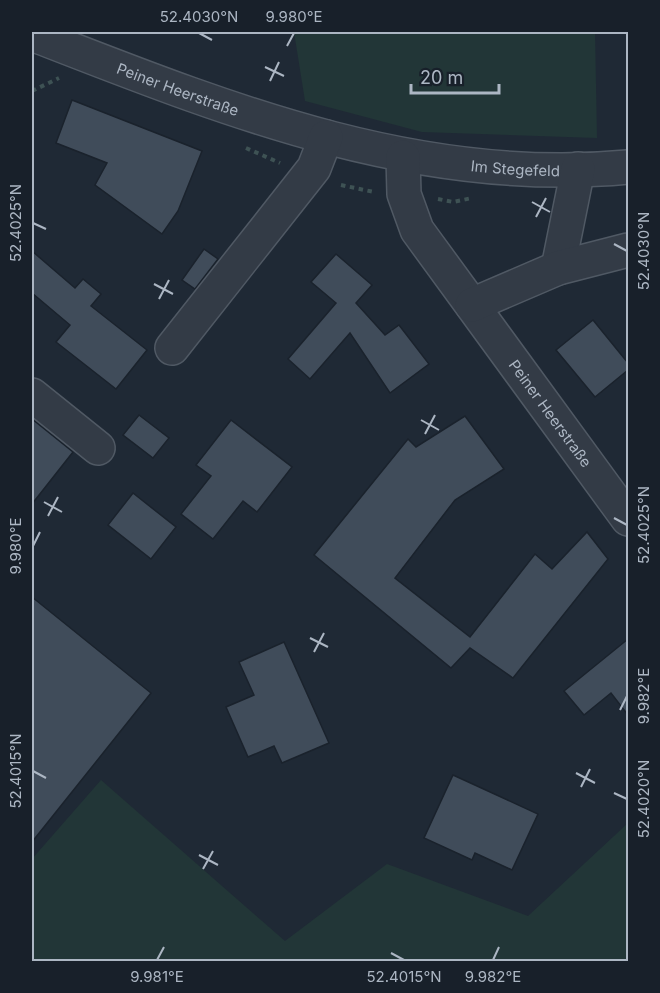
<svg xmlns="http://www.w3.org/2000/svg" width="660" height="993" viewBox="0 0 660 993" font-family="Inter,sans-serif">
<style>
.green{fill:#223637}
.building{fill:#404c5a;stroke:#1a222c;stroke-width:1.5}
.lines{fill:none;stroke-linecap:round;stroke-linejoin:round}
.minor-casing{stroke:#505964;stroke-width:36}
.path{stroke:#3e5254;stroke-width:4;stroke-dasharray:4.5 4.5;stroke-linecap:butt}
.minor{stroke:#333b46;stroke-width:33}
.ticks{fill:none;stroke:#acb6c3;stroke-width:2}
.labels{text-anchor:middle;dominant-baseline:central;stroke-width:5;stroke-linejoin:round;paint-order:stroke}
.street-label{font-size:15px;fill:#acb6c3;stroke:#18202a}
.neatline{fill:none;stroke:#acb6c3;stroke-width:2}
.ticks-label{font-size:15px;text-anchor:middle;fill:#acb6c3}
</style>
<rect width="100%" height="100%" fill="#1f2935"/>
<g class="green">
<path d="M294,32H595L597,138L422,132L305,101Z"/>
<path d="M101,780L285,941L387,864L528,916L628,823V961H32V859Z"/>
</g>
<g class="building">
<path d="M72,100L202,151L178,211L162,234L95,185L107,163L56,143Z"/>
<path d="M204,249L218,259L195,289L182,280Z"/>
<path d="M32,251L75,288L83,279L101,294L91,306L147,350L116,389L56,342L70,325L32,293Z"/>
<path d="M336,254L372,285L356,303L385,335L399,325L429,364L390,393L350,333L310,379L288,359L336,303L311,282Z"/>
<path d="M593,320L628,363V370L595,397L556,350Z"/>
<path d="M139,415L169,438L153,458L123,435Z"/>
<path d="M465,416L504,469L455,500L395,578L470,637L535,554L552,569L587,532L608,559L513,678L470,648L451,668L314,555L408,439L416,447Z"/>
<path d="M32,419L73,452L32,504Z"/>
<path d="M231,420L292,467L257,512L243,501L213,539L181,514L211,476L196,465Z"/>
<path d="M133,493L176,527L151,559L108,525Z"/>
<path d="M32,597L151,693L32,842Z"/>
<path d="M628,639V715L611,693L584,715L564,691Z"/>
<path d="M284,642L329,743L282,763L274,746L248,757L226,707L254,695L239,662Z"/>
<path d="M453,775L538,814L512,870L475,853L472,860L424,838Z"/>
</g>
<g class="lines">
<defs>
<g id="minor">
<path id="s1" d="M32,34C225,109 417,187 628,167"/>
<path id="s2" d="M403,157L404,194L417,230L628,519"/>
<path d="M558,268L578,169"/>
<path d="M472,305L558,268L628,250"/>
<path d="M172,348L314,168L326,137"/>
<path d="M32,395L98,448"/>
</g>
</defs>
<use href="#minor" class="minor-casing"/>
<g class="path">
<path d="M32,91L59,78"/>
<path d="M246,148L280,163"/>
<path d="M341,185L374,192"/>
<path d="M438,199L453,202L472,198"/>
</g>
<use href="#minor" class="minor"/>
</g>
<path class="ticks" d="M199,33L212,40M287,46L294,33M265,67L284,76M270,81L279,62M532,202L550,212M536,217L546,198M33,223L46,229M614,244L627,251M154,284L173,294M159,299L169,280M421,420L439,430M425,434L435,415M44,502L62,512M48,516L58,497M614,518L627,525M33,546L40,532M310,638L328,647M314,652L324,633M620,710L627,696M33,771L46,778M576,773L595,783M581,787L590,769M614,793L627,799M199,855L218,865M203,869L213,851M391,953L404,960M157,960L164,947M493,960L499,947"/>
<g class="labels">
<g class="street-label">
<text stroke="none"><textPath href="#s1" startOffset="156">Peiner Heerstraße</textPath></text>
<text stroke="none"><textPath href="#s1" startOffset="504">Im Stegefeld</textPath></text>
<text stroke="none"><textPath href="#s2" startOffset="302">Peiner Heerstraße</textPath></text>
</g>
</g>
<rect width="660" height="993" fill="none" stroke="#18202a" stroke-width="66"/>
<path d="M411 84v9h88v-9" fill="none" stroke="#acb6c3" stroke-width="3"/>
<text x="420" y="84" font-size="18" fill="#acb6c3" stroke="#18202a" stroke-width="4.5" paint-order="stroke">20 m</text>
<rect x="33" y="33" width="594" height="927" class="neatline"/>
<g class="ticks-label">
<text x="199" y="22">52.4030°N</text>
<text x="294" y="22">9.980°E</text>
<text transform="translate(16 223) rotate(-90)" y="5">52.4025°N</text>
<text transform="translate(644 251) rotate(-90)" y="5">52.4030°N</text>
<text transform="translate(644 525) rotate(-90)" y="5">52.4025°N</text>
<text transform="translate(16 546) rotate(-90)" y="5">9.980°E</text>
<text transform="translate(644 696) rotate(-90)" y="5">9.982°E</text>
<text transform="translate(16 771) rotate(-90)" y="5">52.4015°N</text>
<text transform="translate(644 799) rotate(-90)" y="5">52.4020°N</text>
<text x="157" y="982">9.981°E</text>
<text x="404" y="982">52.4015°N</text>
<text x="493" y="982">9.982°E</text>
</g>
</svg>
